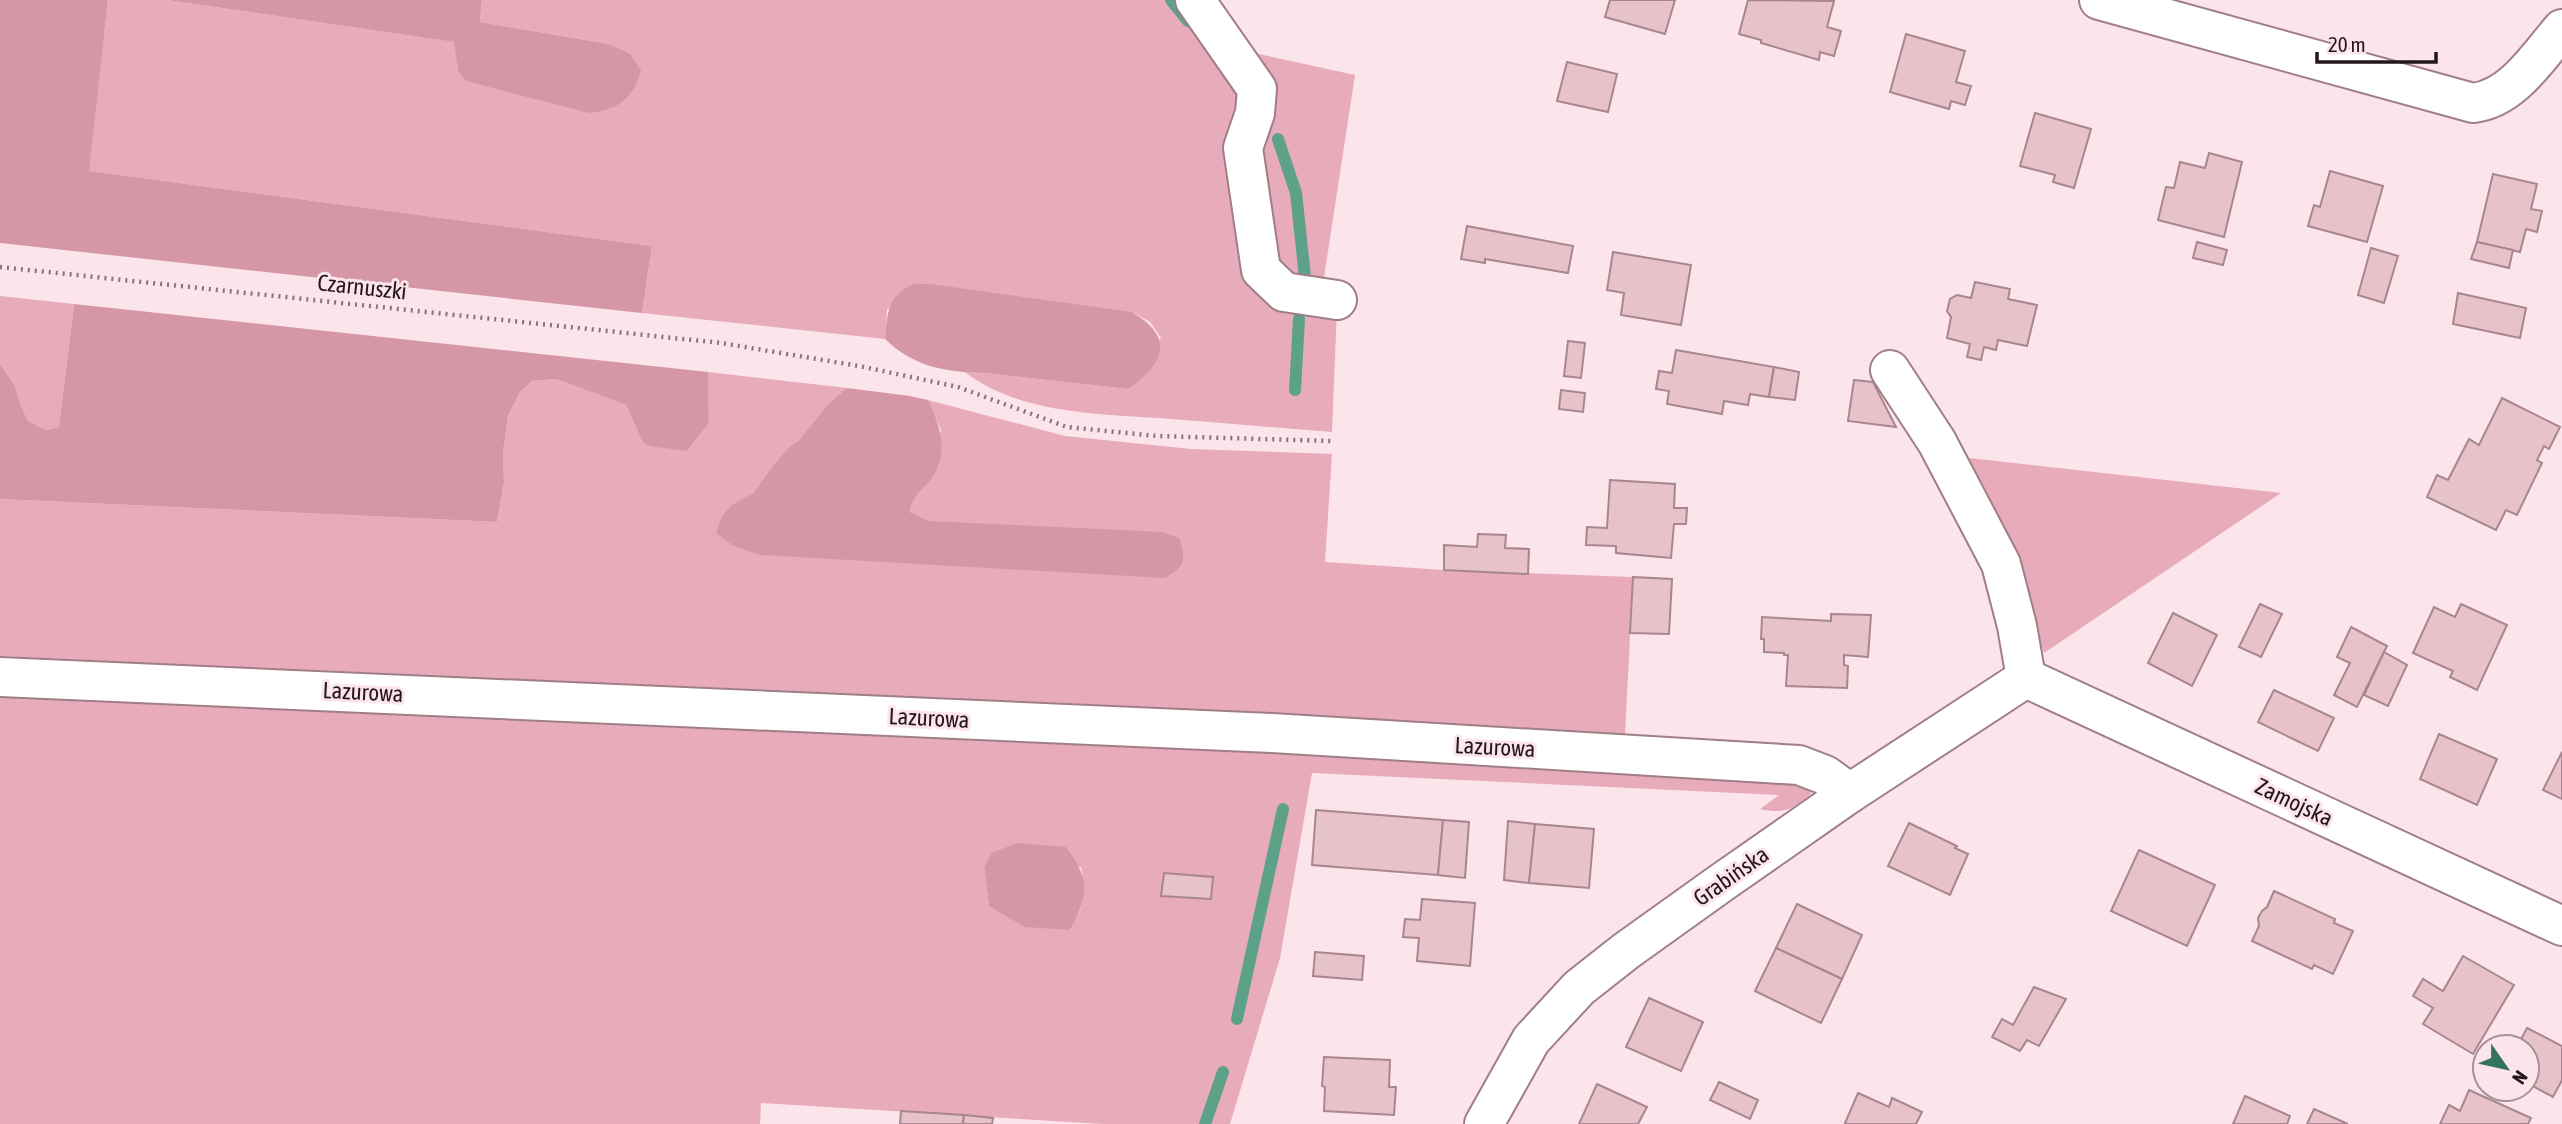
<svg xmlns="http://www.w3.org/2000/svg" width="2562" height="1124" viewBox="0 0 2562 1124" font-family="'Asap Condensed',sans-serif">
<style>
.green{fill:#e7abbb;fill-rule:evenodd}
.forest{fill:#d597a8}
.lines{fill:none;stroke-linecap:round;stroke-linejoin:round}
.stream{stroke:#5ea189;stroke-width:12}
.building{fill:#e7c2cb;stroke:#a9868f;stroke-width:2}
.minor-casing{stroke:#a07e86;stroke-width:42}
.path{stroke:#867479;stroke-width:4.5;stroke-dasharray:2 5;stroke-linecap:butt}
.minor{stroke:#fff;stroke-width:38}
.labels{text-anchor:middle;dominant-baseline:central;stroke-width:6;stroke-linejoin:round;paint-order:stroke}
.street-label{font-size:23px;fill:#24171b;stroke:#fbe4ea}
</style>
<rect width="100%" height="100%" fill="#fbe4ea"/>
<g class="green">
<path d="M108,0H167L455,42L458,70L629,53L609,44L480,22L482,0H1180L1244,82L1253,283L1337,308L1332,432C1278,428 1225,423 1171,419C1105,414 1020,415 965,372L985,373L1128,389L1161,338L1150,322L1132,312L887,309L885,339L642,313L652,246L88,171Z"/>
<path d="M1254,53L1355,75L1323,284L1279,273L1258,143Z"/>
<path d="M0,296L74,304L59,427L46,430L28,421L20,404L15,386L0,364Z"/>
<path d="M708,372L847,388L829,403L799,440L789,447L770,469L754,494L733,504L930,521L910,512L913,497L926,484L941,430L928,400L1065,436L1191,449L1332,454L1325,562L1444,570L1633,577L1625,735L0,656V499L497,522L504,482L503,452L508,416L520,392L532,381L556,379L626,405L642,441L687,451L709,423Z"/>
<path d="M1969,458L2281,493L2044,653Z"/>
<path d="M0,686L1772,774L1809,787L1811,794C1791,810 1785,814 1760,809L1779,795L1312,773L1280,958L1230,1124H1103L761,1103L760,1124H0ZM1081,867C1085,898 1085,903 1070,930L989,906L984,868Z"/>
</g>
<g class="forest">
<path d="M0,0H108L89,171L652,246L642,313L0,243Z"/>
<path d="M167,0H482L480,22L609,44L629,53L641,70C633,99 618,110 589,113L466,81L458,70L454,42Z"/>
<path d="M915,284H930L1132,312C1176,338 1164,364 1128,389L985,373C945,372 914,367 885,339C887,314 888,293 915,284Z"/>
<path d="M74,304L708,372L709,423L687,451L649,446L642,441L626,405L556,379L532,381L520,392L508,416L503,452L504,482L497,522L0,499V364L15,386L20,404L28,421L46,430L59,427Z"/>
<path d="M847,388L910,396L928,400C942,428 950,458 927,484C917,494 912,498 910,512L930,521L1162,532L1179,538C1186,560 1186,566 1165,578L760,555L732,545L716,533L722,516L733,504L754,493L770,469L789,447L799,440L829,403Z"/>
<path d="M1017,843L1066,847C1090,879 1089,895 1070,930L1025,927L989,906L984,868L992,853Z"/>
</g>
<g class="lines">
<g class="stream">
<path d="M1171,0L1188,21"/>
<path d="M1278,139L1296,193L1305,277"/>
<path d="M1295,390L1299,319"/>
<path d="M1237,1019L1283,809"/>
<path d="M1205,1124L1223,1072"/>
</g>
</g>
<g class="building">
<path d="M1610,0H1675L1665,34L1605,17Z"/>
<path d="M1748,0L1834,1L1827,27L1841,31L1834,56L1820,52L1819,60L1761,43V40L1739,34Z"/>
<path d="M1906,34L1965,51L1956,82L1971,86L1965,105L1951,101L1949,109L1890,92Z"/>
<path d="M1567,62L1617,74L1608,112L1557,101Z"/>
<path d="M2035,113L2091,129L2074,188L2053,182L2055,175L2020,166Z"/>
<path d="M2209,153L2242,162L2224,237L2158,220L2166,187L2174,188L2180,162L2205,168Z"/>
<path d="M2330,171L2383,186L2367,242L2308,226L2314,205L2320,207Z"/>
<path d="M2493,174L2537,184L2531,209L2542,211L2537,232L2526,229L2520,252L2477,242Z"/>
<path d="M1467,226L1573,246L1568,273L1485,259V263L1461,259Z"/>
<path d="M2197,242L2227,250L2223,265L2193,258Z"/>
<path d="M2477,242L2513,250L2509,268L2471,259Z"/>
<path d="M2371,248L2398,256L2384,303L2358,295Z"/>
<path d="M1613,252L1691,265L1681,325L1621,315L1624,293L1607,290Z"/>
<path d="M1975,282L2010,289L2008,299L2037,305L2027,346L1998,340L1996,350L1984,347L1981,360L1967,357L1970,344L1947,338L1951,317L1947,311L1950,299L1957,295L1971,298Z"/>
<path d="M2458,293L2526,308L2520,338L2453,324Z"/>
<path d="M1568,341L1585,343L1581,378L1564,376Z"/>
<path d="M1676,350L1774,367L1769,397L1750,394L1748,405L1724,401L1722,414L1667,404L1669,391L1656,389L1659,371L1672,373Z"/>
<path d="M1774,367L1799,372L1795,400L1769,397Z"/>
<path d="M1854,380L1873,382L1896,427L1848,421Z"/>
<path d="M1561,390L1585,393L1583,412L1559,409Z"/>
<path d="M2502,398L2560,427L2549,449L2544,446L2537,460L2542,463L2517,515L2506,510L2496,530L2427,497L2437,475L2448,480L2469,439L2479,445Z"/>
<path d="M1610,480L1675,484L1674,508H1687L1686,524H1674L1671,558L1616,553V546L1586,545L1587,527L1607,528Z"/>
<path d="M1478,534L1506,535L1505,548L1529,549L1528,574L1444,570V545L1477,547Z"/>
<path d="M1633,577L1672,579L1669,634L1630,633Z"/>
<path d="M2260,604L2282,614L2261,657L2239,647Z"/>
<path d="M2461,604L2507,625L2477,690L2450,677L2453,671L2413,653L2434,607L2455,617Z"/>
<path d="M2173,613L2217,635L2192,686L2148,663Z"/>
<path d="M1831,614L1871,615L1868,657L1844,655V665L1848,666L1847,688L1786,686L1788,655H1784V653L1764,652V639H1761L1762,617L1831,621Z"/>
<path d="M2351,627L2387,646L2357,707L2334,695L2350,663L2337,657Z"/>
<path d="M2384,652L2407,665L2388,706L2364,695Z"/>
<path d="M2274,690L2334,718L2318,751L2258,722Z"/>
<path d="M2439,734L2497,759L2477,805L2420,779Z"/>
<path d="M2562,752V799L2543,790Z"/>
<path d="M1316,810L1443,820L1438,875L1312,865Z"/>
<path d="M1443,820L1469,822L1465,878L1438,875Z"/>
<path d="M1508,821L1535,824L1529,883L1504,880Z"/>
<path d="M1909,823L1957,846L1955,848L1968,854L1950,895L1888,866Z"/>
<path d="M1535,824L1594,829L1589,888L1529,883Z"/>
<path d="M2139,850L2215,885L2187,946L2111,911Z"/>
<path d="M1164,873L1213,877L1211,899L1161,896Z"/>
<path d="M2274,891L2335,919L2334,923L2353,931L2333,974L2314,965L2312,969L2252,941L2259,926L2258,918L2262,911L2267,907Z"/>
<path d="M1422,899L1475,903L1470,966L1417,961L1419,938L1403,937L1405,919L1420,920Z"/>
<path d="M1797,904L1862,935L1842,979L1776,948Z"/>
<path d="M1776,948L1842,979L1821,1023L1755,991Z"/>
<path d="M1315,952L1364,956L1362,980L1313,976Z"/>
<path d="M2463,956L2514,985L2473,1054L2423,1024L2433,1008L2413,996L2423,979L2443,991Z"/>
<path d="M2034,987L2066,999L2039,1046L2027,1040L2020,1051L1992,1037L2002,1019L2013,1025Z"/>
<path d="M1649,998L1703,1022L1681,1071L1626,1047Z"/>
<path d="M2527,1028L2562,1046V1080L2553,1097L2527,1083V1047H2517Z"/>
<path d="M1324,1057L1390,1060L1389,1087H1396L1394,1115L1324,1111L1325,1087L1322,1086Z"/>
<path d="M1719,1082L1758,1100L1750,1119L1710,1100Z"/>
<path d="M1597,1084L1647,1107L1638,1124H1579Z"/>
<path d="M2469,1090L2531,1118L2528,1124H2440L2449,1105L2460,1111Z"/>
<path d="M1858,1093L1889,1107L1892,1098L1922,1112L1916,1124H1847L1845,1123Z"/>
<path d="M2245,1096L2290,1116L2287,1124H2233Z"/>
<path d="M2314,1109L2348,1124H2307Z"/>
<path d="M901,1111L964,1115L963,1124H900Z"/>
<path d="M964,1115L993,1118L992,1124H963Z"/>
</g>
<g class="lines">
<defs>
<g id="minor">
<path d="M1195,0L1257,89L1255,113L1243,148L1261,270L1284,292L1337,300"/>
<path d="M2099,0L2473,103C2512,99 2538,57 2562,29"/>
<path d="M1890,370L1937,442L2001,564L2017,626L2026,678"/>
<path d="M0,677L1272,733L1799,765L1825,775L1850,793"/>
<path d="M2026,678L2562,926"/>
<path d="M1484,1124L1531,1040L1579,988L1626,951L1721,883L1850,793L2026,678"/>
</g>
</defs>
<use href="#minor" class="minor-casing"/>
<path class="path" d="M0,267L721,343L859,366L958,387L1067,427L1157,436L1332,441"/>
<use href="#minor" class="minor"/>
</g>
<g class="labels">
<g class="street-label">
<text transform="translate(362 287) rotate(6)">Czarnuszki</text>
<text transform="translate(363 692) rotate(3)">Lazurowa</text>
<text transform="translate(929 718) rotate(3)">Lazurowa</text>
<text transform="translate(1495 747) rotate(3)">Lazurowa</text>
<text transform="translate(2294 802) rotate(25)">Zamojska</text>
<text transform="translate(1731 876) rotate(-35)">Grabińska</text>
</g>
</g>
<g transform="translate(2506 1068) rotate(124)"><circle r="33" fill="#fbe4ea" stroke="#a59297" stroke-width="2"/>
<path d="M0-5L12 26L0 18L-12 26Z" fill="#36735e"/>
<text y="-10" font-size="19" font-weight="bold" text-anchor="middle" fill="#24171b">N</text>
</g>
<path d="M2317 52v10h119v-10" fill="none" stroke="#24171b" stroke-width="3.5"/>
<text x="2328" y="52" font-size="21" fill="#24171b" stroke="#fbe4ea" stroke-width="5" paint-order="stroke">20 m</text>
</svg>
